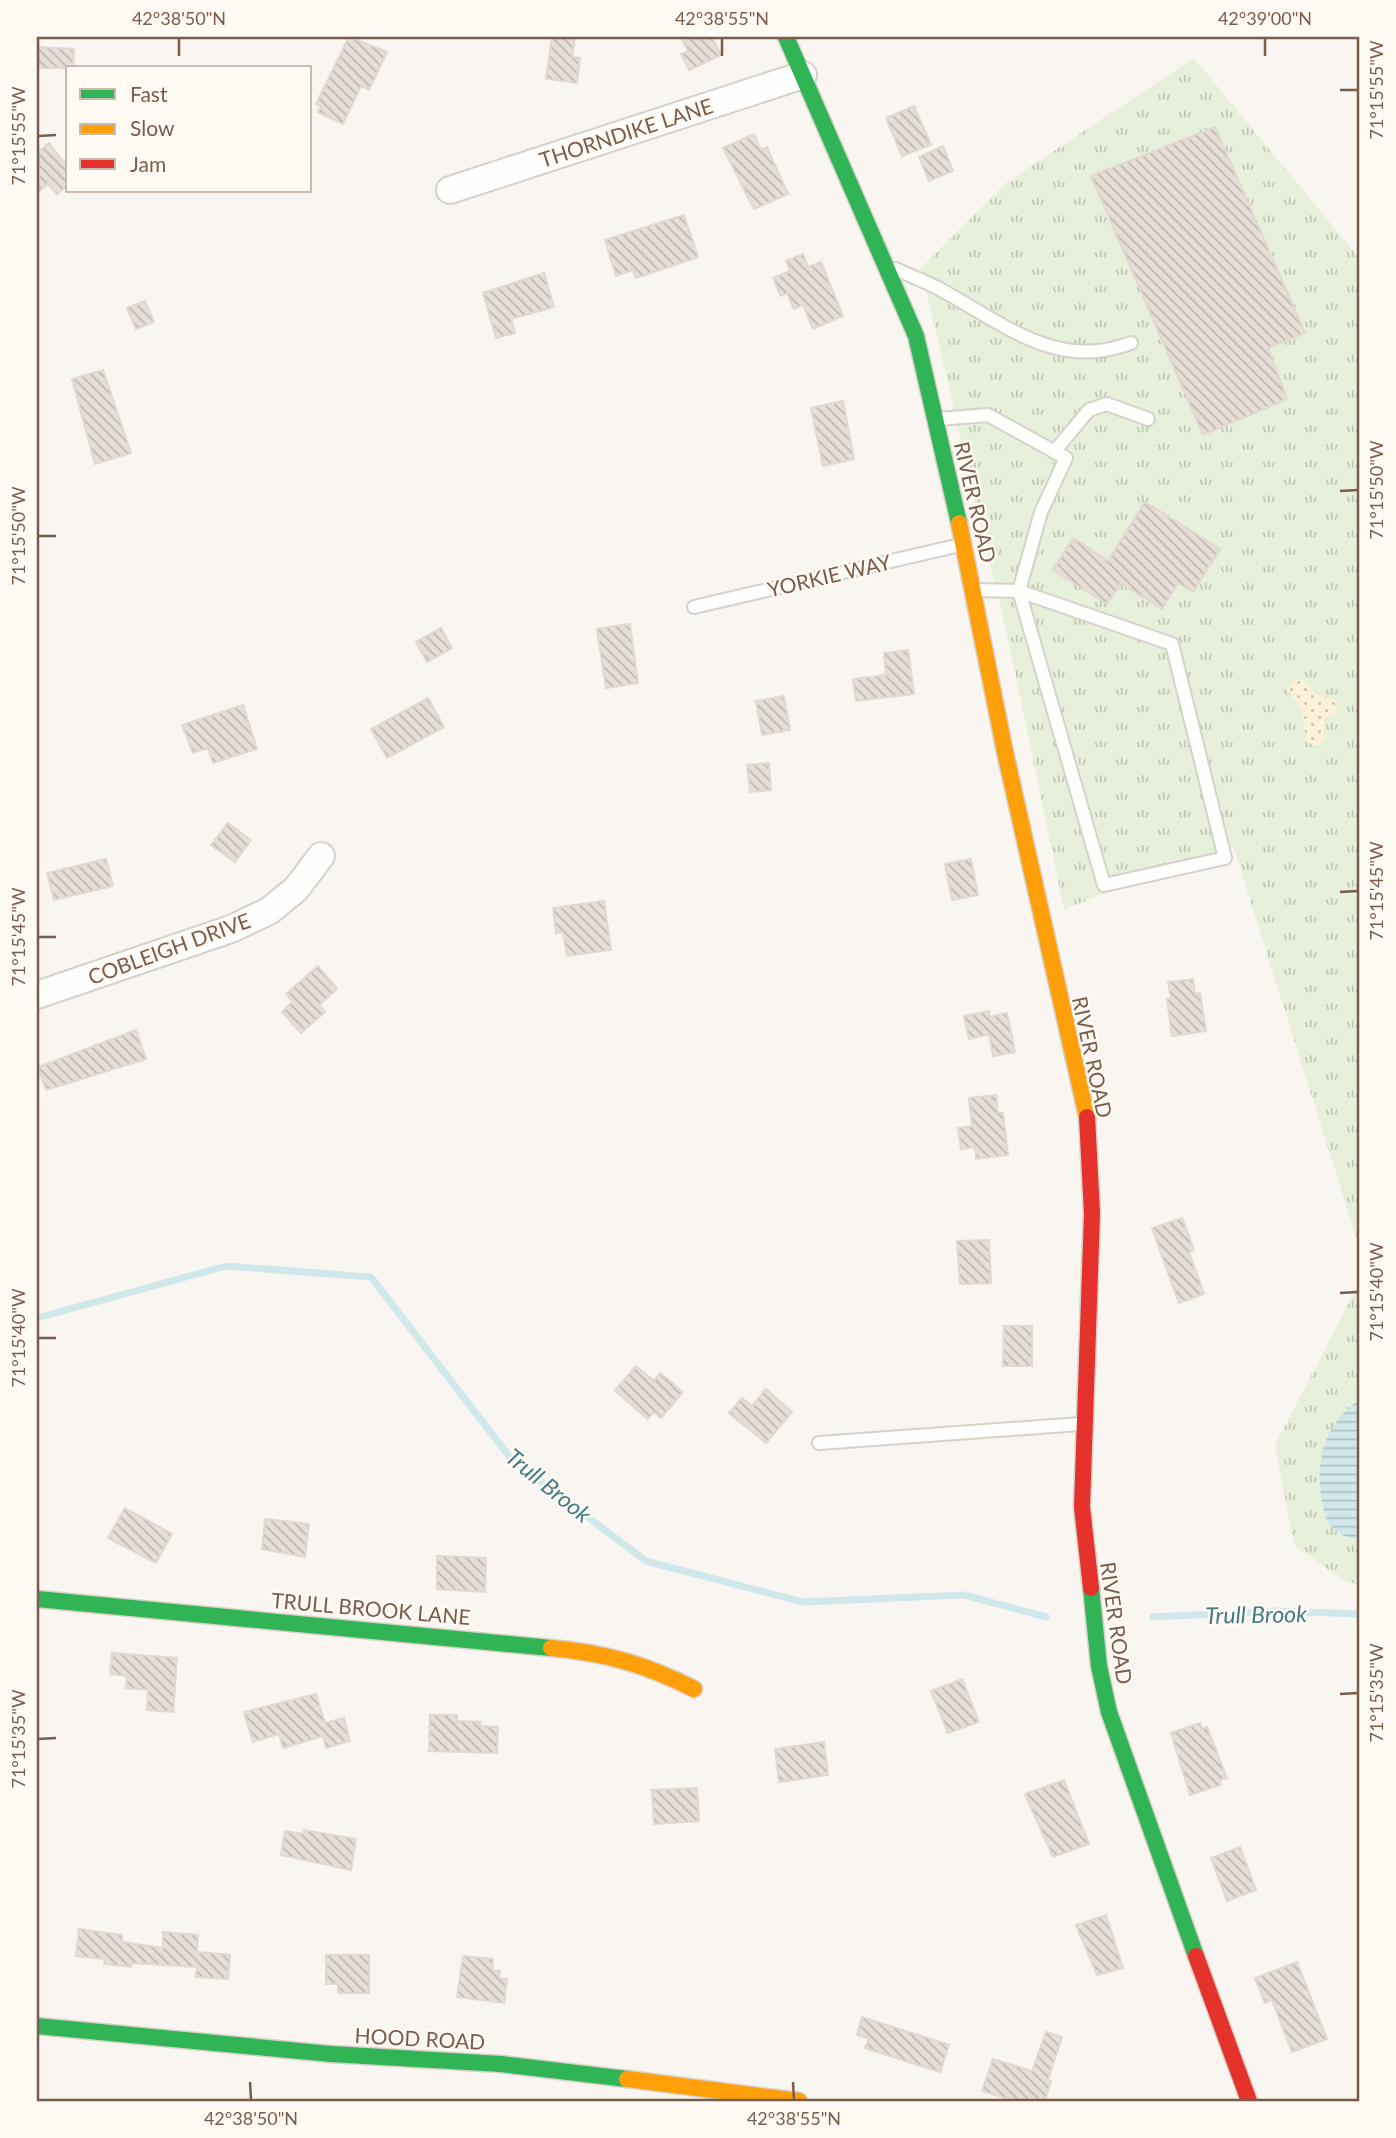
<svg xmlns="http://www.w3.org/2000/svg" width="1396" height="2138" viewBox="0 0 1396 2138" font-family="Lato,sans-serif">
<style>
.grass{fill:url(#grass-tufts)}
.sand{fill:url(#sand-dots)}
.water{fill:url(#water-rules)}
.lines{fill:none;stroke-linecap:round;stroke-linejoin:round}
.stream{stroke:#d0e8ea;stroke-width:7}
.building{fill:url(#building-back-hatch);stroke:#e2d8d2;stroke-width:2}
.lane-casing{stroke:#d7d1cb;stroke-width:16}
.street-casing{stroke:#d7d1cb;stroke-width:30}
.fast-casing{stroke:#d9d2cb;stroke-width:19}
.slow-casing{stroke:#d9d2cb;stroke-width:19}
.jam-casing{stroke:#d9d2cb;stroke-width:19}
.lane{stroke:#fefefd;stroke-width:12}
.street{stroke:#fefefd;stroke-width:26}
.fast{stroke:#30b455;stroke-width:16}
.slow{stroke:#ff9f0a;stroke-width:16}
.jam{stroke:#e5322d;stroke-width:16}
.ticks{fill:none;stroke:#7a5c4d;stroke-width:2.5}
.labels{text-anchor:middle;dominant-baseline:central;stroke-width:5;stroke-linejoin:round;paint-order:stroke}
.street-label{font-size:21px;fill:#7a5c4d;stroke:#fffaf3}
.water-label{font-size:23px;font-style:italic;fill:#437c86;stroke:#fffaf3}
.neatline{fill:none;stroke:#7a5c4d;stroke-width:2.5}
.ticks-label{font-size:18px;text-anchor:middle;fill:#7a5c4d}
</style>
<defs>
<pattern id="grass-tufts" width="24" height="20" patternUnits="userSpaceOnUse" patternTransform="scale(1.75)"><rect width="24" height="20" fill="#e7f0db"/><path d="M3 7l-1-3M5 7V3M7 7l1-3M15 17l-1-3M17 17v-4M19 17l1-3" fill="none" stroke="#c0c6b4"/></pattern>
<pattern id="sand-dots" width="8" height="8" patternUnits="userSpaceOnUse" patternTransform="scale(1.75)"><rect width="8" height="8" fill="#fbf2d9"/><path d="M2 2h.1M6 6h.1" fill="none" stroke="#d0c7b2" stroke-width="1.8" stroke-linecap="round"/></pattern>
<pattern id="water-rules" width="6" height="5" patternUnits="userSpaceOnUse" patternTransform="scale(1.75)"><rect width="6" height="5" fill="#d0e8ea"/><path d="M0 2.5h6" fill="none" stroke="#aebfc0"/></pattern>
<pattern id="building-back-hatch" width="6" height="6" patternUnits="userSpaceOnUse" patternTransform="scale(1.75)"><rect width="6" height="6" fill="#e6ded7"/><path d="M-1 5l2 2M0 0l6 6M5-1l2 2" fill="none" stroke="#bfb7b1"/></pattern>
</defs>
<rect width="100%" height="100%" fill="#f9f5f0"/>
<g class="grass">
<path d="M1194,58L1359,258V1246L1233,846L1064,909L1010,648L921,268L1007,182Z"/>
<path d="M1359,1283V1585L1343,1580L1294,1545L1275,1445Z"/>
</g>
<path class="sand" d="M1302,679L1318,696L1335,699L1338,705L1334,715L1324,718V740L1315,747L1306,740L1302,709L1287,690L1293,681Z"/>
<path class="water" d="M1359,1400V1540L1342,1535L1328,1524C1312,1477 1317,1429 1359,1400Z"/>
<g class="lines">
<g class="stream">
<path d="M37,1318L226,1266L371,1277L512,1460L646,1561L803,1602L964,1595L1046,1617"/>
<path d="M1153,1617L1275,1611L1359,1614"/>
</g>
</g>
<g class="building">
<path d="M349,37L387,52L369,90L361,86L343,124L318,112L321,106L316,104Z"/>
<path d="M552,37H575L572,57L580,58L577,83L546,79Z"/>
<path d="M681,37H712L721,55L689,70L681,54L688,51Z"/>
<path d="M37,47L74,49L73,68H37Z"/>
<path d="M914,106L931,145L902,156L886,118Z"/>
<path d="M1215,127L1305,333L1268,348L1287,399L1203,435L1091,176Z"/>
<path d="M754,134L761,150L767,147L788,194L754,209L723,148Z"/>
<path d="M49,143L68,167V185L57,194L48,184L37,193V153Z"/>
<path d="M943,146L953,171L929,181L919,157Z"/>
<path d="M684,215L698,257L636,278L633,270L616,276L605,240Z"/>
<path d="M803,254L808,267L821,262L843,316L813,329L803,305L794,309L787,293L781,296L773,278L790,271L786,261Z"/>
<path d="M544,273L554,307L511,319L515,333L496,338L483,293Z"/>
<path d="M145,301L154,322L136,329L127,308Z"/>
<path d="M103,370L131,453L95,464L72,379Z"/>
<path d="M843,401L854,459L823,466L811,408Z"/>
<path d="M1145,502L1220,549L1193,592L1178,583L1162,609L1121,583L1107,604L1053,570L1073,538L1108,561Z"/>
<path d="M630,624L638,683L606,688L597,629Z"/>
<path d="M441,628L452,648L427,662L416,642Z"/>
<path d="M908,650L914,694L856,701L853,679L886,675L884,653Z"/>
<path d="M784,696L790,730L762,735L756,701Z"/>
<path d="M428,698L444,727L387,758L371,729Z"/>
<path d="M243,705L257,749L213,763L208,748L193,753L182,725Z"/>
<path d="M769,763L771,790L750,792L747,765Z"/>
<path d="M228,823L251,840L235,862L211,845Z"/>
<path d="M106,859L113,886L54,900L47,873Z"/>
<path d="M971,859L978,895L952,900L945,864Z"/>
<path d="M604,901L611,950L567,956L563,932L556,933L553,908Z"/>
<path d="M318,966L337,989L319,1005L325,1012L301,1033L282,1012L292,1002L286,994Z"/>
<path d="M1193,979L1195,994L1200,993L1206,1031L1172,1036L1167,999H1171L1168,982Z"/>
<path d="M989,1011L990,1017L1007,1013L1015,1052L993,1056L989,1034L969,1039L964,1016Z"/>
<path d="M136,1030L146,1059L46,1090L38,1067Z"/>
<path d="M996,1095L998,1113H1003L1008,1155L976,1159L975,1147L961,1149L958,1128L972,1126L969,1098Z"/>
<path d="M1182,1218L1194,1250L1189,1252L1204,1294L1179,1303L1152,1228Z"/>
<path d="M989,1240L991,1283L960,1284L957,1241Z"/>
<path d="M1004,1326H1032V1366H1003Z"/>
<path d="M636,1366L654,1381L660,1373L683,1392L661,1418L654,1412L648,1419L615,1391Z"/>
<path d="M766,1389L792,1412L766,1443L729,1413L742,1398L752,1406Z"/>
<path d="M125,1508L172,1534L156,1563L108,1538Z"/>
<path d="M265,1519L309,1524L305,1557L262,1549Z"/>
<path d="M437,1556L486,1558L485,1592L437,1589Z"/>
<path d="M112,1653L177,1658L173,1712L147,1710L148,1690L126,1688L127,1676L110,1674Z"/>
<path d="M962,1679L979,1722L948,1733L931,1691Z"/>
<path d="M316,1694L325,1723L344,1718L350,1741L326,1748L323,1736L283,1748L279,1734L253,1742L244,1712Z"/>
<path d="M430,1715H457V1721L481,1722L480,1726L498,1727L497,1753L429,1751Z"/>
<path d="M1200,1723L1202,1729L1207,1727L1227,1778L1219,1780L1221,1785L1190,1795L1171,1733Z"/>
<path d="M824,1742L828,1775L779,1782L775,1749Z"/>
<path d="M1064,1780L1089,1844L1053,1857L1025,1794Z"/>
<path d="M697,1788L699,1821L654,1824L652,1790Z"/>
<path d="M304,1830L356,1839L351,1870L281,1855L285,1831L303,1834Z"/>
<path d="M1240,1847L1256,1890L1227,1901L1211,1858Z"/>
<path d="M1106,1915L1123,1968L1097,1975L1076,1925Z"/>
<path d="M79,1929L122,1935V1942L163,1948V1932L198,1935L197,1952L230,1955L228,1979L196,1977L197,1967L132,1963L131,1967L104,1964L105,1959L76,1956Z"/>
<path d="M326,1955H369V1993H338V1984H326Z"/>
<path d="M463,1956L493,1959L492,1970L500,1971L499,1978L507,1979L504,2003L457,1997Z"/>
<path d="M1297,1962L1327,2039L1292,2052L1272,2000L1265,2003L1255,1978Z"/>
<path d="M862,2017L949,2045L940,2072L865,2048L869,2038L857,2035Z"/>
<path d="M1046,2032L1062,2037L1048,2080L1051,2081L1045,2101H1015L982,2091L993,2059L1032,2071Z"/>
</g>
<g class="lines">
<defs>
<g id="lane">
<path d="M896,269C912,277 930,283 945,292C1005,325 1058,371 1131,343"/>
<path d="M939,419L988,415L1066,458L1041,512L1019,591L1104,885L1225,858L1172,644L1019,591L977,590"/>
<path d="M1054,452L1089,410L1107,404L1148,419"/>
<path d="M694,607L960,545"/>
<path d="M819,1443L1080,1424"/>
</g>
<g id="street">
<path d="M450,190L803,75"/>
<path d="M37,995L231,929L269,911L296,889L321,856"/>
</g>
<g id="fast">
<path d="M786,37L916,336L959,523"/>
<path d="M1091,1588L1099,1666L1109,1712L1196,1956"/>
<path d="M37,1599L551,1648"/>
<path d="M37,2026L331,2054L501,2064L627,2079"/>
</g>
<g id="slow">
<path d="M959,523L1005,752L1087,1117"/>
<path d="M551,1648C605,1653 645,1664 694,1689"/>
<path d="M627,2079L799,2101"/>
</g>
<g id="jam">
<path d="M1087,1117L1092,1213L1082,1507L1091,1588"/>
<path d="M1196,1956L1249,2101"/>
</g>
</defs>
<use href="#lane" class="lane-casing"/>
<use href="#street" class="street-casing"/>
<use href="#fast" class="fast-casing"/>
<use href="#slow" class="slow-casing"/>
<use href="#jam" class="jam-casing"/>
<use href="#lane" class="lane"/>
<use href="#street" class="street"/>
<use href="#fast" class="fast"/>
<use href="#slow" class="slow"/>
<use href="#jam" class="jam"/>
</g>
<path class="ticks" d="M179,38V56M722,38V56M1265,38V56M1340,90H1358M38,136L56,135M1340,491L1358,490M38,536H56M1340,892L1358,891M38,937H56M1340,1293L1358,1292M38,1338H56M1340,1694L1358,1693M38,1739L56,1738M250,2082L251,2100M793,2082L794,2100"/>
<g class="labels">
<g class="street-label">
<text transform="translate(626 132) rotate(-18)">THORNDIKE LANE</text>
<text transform="translate(976 502) rotate(77)">RIVER ROAD</text>
<text transform="translate(829 575) rotate(-13)">YORKIE WAY</text>
<text transform="translate(169 948) rotate(-20)">COBLEIGH DRIVE</text>
<text transform="translate(1093 1057) rotate(78)">RIVER ROAD</text>
<text transform="translate(371 1608) rotate(5)">TRULL BROOK LANE</text>
<text transform="translate(1117 1623) rotate(82)">RIVER ROAD</text>
<text transform="translate(420 2038) rotate(3)">HOOD ROAD</text>
</g>
<g class="water-label">
<text transform="translate(549 1485) rotate(39)">Trull Brook</text>
<text transform="translate(1256 1614) rotate(-1)">Trull Brook</text>
</g>
</g>
<rect width="1396" height="2138" fill="none" stroke="#fffaf3" stroke-width="77"/>
<rect x="66" y="66" width="245" height="126" fill="#fffaf3" stroke="#cabbb1" stroke-width="2"/>
<rect x="80" y="89" width="35" height="10" fill="#30b455" stroke="#cabbb1" stroke-width="2"/>
<text x="130" y="102" font-size="21" fill="#7a5c4d">Fast</text>
<rect x="80" y="124" width="35" height="10" fill="#ff9f0a" stroke="#cabbb1" stroke-width="2"/>
<text x="130" y="136" font-size="21" fill="#7a5c4d">Slow</text>
<rect x="80" y="159" width="35" height="10" fill="#e5322d" stroke="#cabbb1" stroke-width="2"/>
<text x="130" y="172" font-size="21" fill="#7a5c4d">Jam</text>
<rect x="38" y="38" width="1320" height="2062" class="neatline"/>
<g class="ticks-label">
<text x="179" y="25">42°38'50"N</text>
<text x="722" y="25">42°38'55"N</text>
<text x="1265" y="25">42°39'00"N</text>
<text transform="translate(1377 90) rotate(-90)" y="6">71°15'55"W</text>
<text transform="translate(19 136) rotate(-90)" y="6">71°15'55"W</text>
<text transform="translate(1377 490) rotate(-90)" y="6">71°15'50"W</text>
<text transform="translate(19 536) rotate(-90)" y="6">71°15'50"W</text>
<text transform="translate(1377 891) rotate(-90)" y="6">71°15'45"W</text>
<text transform="translate(19 937) rotate(-90)" y="6">71°15'45"W</text>
<text transform="translate(1377 1292) rotate(-90)" y="6">71°15'40"W</text>
<text transform="translate(19 1338) rotate(-90)" y="6">71°15'40"W</text>
<text transform="translate(1377 1693) rotate(-90)" y="6">71°15'35"W</text>
<text transform="translate(19 1739) rotate(-90)" y="6">71°15'35"W</text>
<text x="251" y="2125">42°38'50"N</text>
<text x="794" y="2125">42°38'55"N</text>
</g>
</svg>
